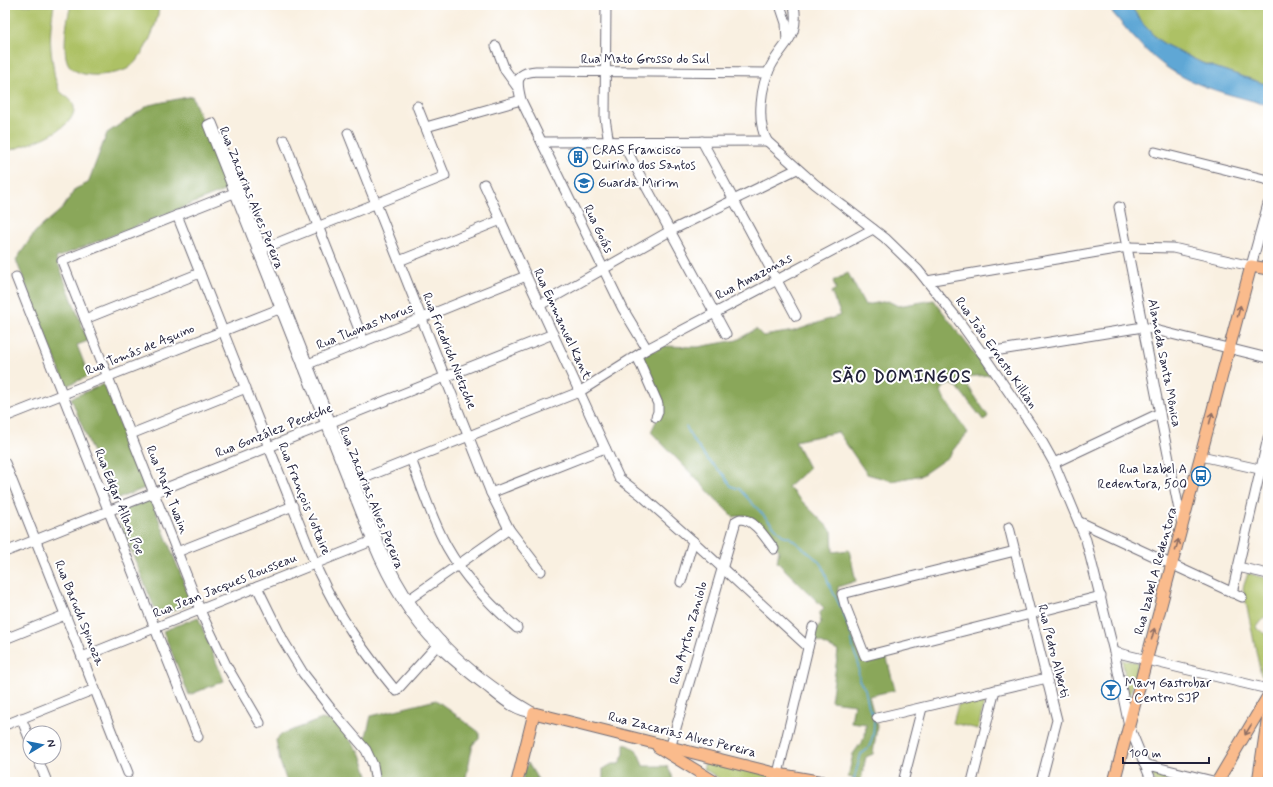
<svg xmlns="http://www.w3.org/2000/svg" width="1273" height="787" viewBox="0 0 1273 787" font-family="Mynerve,sans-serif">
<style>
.green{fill:#adc165;stroke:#687250}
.forest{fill:#8aa75a;stroke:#56644a}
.water{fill:#5ea7d5;stroke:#406488}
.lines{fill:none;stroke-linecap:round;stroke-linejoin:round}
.stream{stroke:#5ea7d5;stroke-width:1.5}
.minor-casing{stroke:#6d6a75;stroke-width:11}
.major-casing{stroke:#6d6a75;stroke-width:13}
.minor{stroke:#fff;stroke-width:9}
.major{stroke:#fabb8c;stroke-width:11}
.oneway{stroke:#8e6e64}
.labels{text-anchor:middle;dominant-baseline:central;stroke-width:4;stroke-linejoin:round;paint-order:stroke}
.street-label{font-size:13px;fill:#22223b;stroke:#fff}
.poi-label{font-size:13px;fill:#22223b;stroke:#fff;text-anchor:start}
.district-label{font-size:17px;font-weight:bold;letter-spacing:1px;fill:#22223b;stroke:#fff}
</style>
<rect width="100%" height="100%" fill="#fff"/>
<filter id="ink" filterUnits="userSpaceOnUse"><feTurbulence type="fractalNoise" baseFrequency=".025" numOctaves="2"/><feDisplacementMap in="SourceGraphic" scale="8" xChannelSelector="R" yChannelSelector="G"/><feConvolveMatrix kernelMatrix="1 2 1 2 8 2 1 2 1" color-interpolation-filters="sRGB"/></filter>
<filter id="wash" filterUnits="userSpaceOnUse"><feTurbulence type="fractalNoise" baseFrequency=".012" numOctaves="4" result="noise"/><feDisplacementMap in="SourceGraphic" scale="16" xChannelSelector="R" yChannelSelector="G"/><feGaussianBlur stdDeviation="0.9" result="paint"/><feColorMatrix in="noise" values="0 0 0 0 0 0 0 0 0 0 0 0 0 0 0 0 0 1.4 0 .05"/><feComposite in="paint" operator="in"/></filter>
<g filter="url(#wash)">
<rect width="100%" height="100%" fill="#f9f0e1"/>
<g class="green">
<path d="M5,5H54C50,29 49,41 53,65C54,71 54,78 57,83C57,86 59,90 60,91C65,97 73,99 74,107C77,130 25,146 7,151L5,150Z"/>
<path d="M71,5H159C159,23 143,60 127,69C119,73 109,74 100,75C90,76 75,74 69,65C61,54 67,18 71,5Z"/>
<path d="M1130,5H1268V85L1202,63L1166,45L1157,39L1143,24Z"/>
<path d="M1248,573L1268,579V619L1265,617L1256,628L1268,635V679L1261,675L1243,588Z"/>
<path d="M1122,660L1138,662L1129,700Z"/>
<path d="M985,699L978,729L953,723L958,705Z"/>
<path d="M708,760L774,776L772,782H725L704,769V764Z"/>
<path d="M1149,769L1204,782H1155Z"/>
</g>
<g class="forest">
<path d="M192,96L229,189L56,258L88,341L77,345L89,376L66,386L16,260L35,232L63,208L75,189L88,183L107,133L149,105Z"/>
<path d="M848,273L865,305L888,301L898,306L934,300L990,375L962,377L988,416L984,421L957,387L950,384L944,387L941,391L944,398L968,433L957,445L948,457L922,475L892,481L867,474L838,432L795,441L809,468L788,487L832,531L833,552L849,550L856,581L838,587V594L861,660L886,655L895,690L869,696L877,726L873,754L866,757L861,780L848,777L853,754L865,737L866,724L851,722L854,704L831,701L838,651L815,640L814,631L821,623L819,614L824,608L777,562L779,550L754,519L745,515L733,517L651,432L662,409V400L640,357L664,346L698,347L737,340L756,329L763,336L794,331L841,315L831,292L836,289L833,281Z"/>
<path d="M104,384L145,488L112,501L71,398Z"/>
<path d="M151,499L192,603L158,617L116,513Z"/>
<path d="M198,617L224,681L189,695L163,631Z"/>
<path d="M436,700L479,732V739L473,744L465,782H382L373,752L362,740L366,736L371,716Z"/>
<path d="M322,719L332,721L346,735L361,754L370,782H287L280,762L276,740L282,734Z"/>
<path d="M624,744C637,747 639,754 643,766H667L672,775L673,782H603V769L612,764H619L624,754Z"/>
<path d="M528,763L537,778L541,782H523V773Z"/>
</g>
<path class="water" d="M1106,5H1130L1143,24L1157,39L1166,45L1202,63L1268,85V105C1229,94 1187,86 1156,59C1137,44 1122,23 1106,5Z"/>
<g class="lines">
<g class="stream">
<path d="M686,426L691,437L707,459L724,475L731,486L739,489L782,535L789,537L815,558L823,566L828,582L843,612L851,634L854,653L858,661L859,680L865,689L869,708L874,716"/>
<path d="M853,782L861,754C873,748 874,732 874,720"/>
</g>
</g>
</g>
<g filter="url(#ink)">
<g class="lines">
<defs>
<g id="minor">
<path d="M606,5L605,118L608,137L611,142"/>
<path d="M780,5L786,23L787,42"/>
<path d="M794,5C800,37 784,42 771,66C761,85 756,121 767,141L815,184L885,238L918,270L956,317L982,353L1040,438L1054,463L1086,540L1114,652L1129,726L1152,782"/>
<path d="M496,46L505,70L518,88"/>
<path d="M212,123L377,539C410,620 459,669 534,713C514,711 502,699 487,687C470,674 453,661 438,646C408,616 388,580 372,541L208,125Z"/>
<path d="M426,127L521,100"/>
<path d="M348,133L491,493L509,529L541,571"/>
<path d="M284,140L364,342"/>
<path d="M702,141L796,316"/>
<path d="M542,142L767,141"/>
<path d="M622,142L726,334"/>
<path d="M1155,152L1268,180"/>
<path d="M484,184L619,478L641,495L693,541L808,647"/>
<path d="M239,191L62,261L203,617L226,665L260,723"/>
<path d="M1119,207L1182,525"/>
<path d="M177,215L318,571C339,617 364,652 396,691L441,641"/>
<path d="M257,251L445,176L417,106"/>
<path d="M399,261L501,220"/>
<path d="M16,277L198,737"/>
<path d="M927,281L1127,247L1173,248L1251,266L1268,204"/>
<path d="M540,305L670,231L797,169"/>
<path d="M85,319L200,273"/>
<path d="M647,349L623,309L521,100C517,82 514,73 536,71L768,73"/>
<path d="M982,353L1143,327L1268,358"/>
<path d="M637,356L658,404V412L656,417"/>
<path d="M303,366L526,276"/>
<path d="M5,417L284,307"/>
<path d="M131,434L246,388"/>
<path d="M1201,456L1268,471"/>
<path d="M411,459C422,488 432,520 447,547C465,579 489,604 517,628"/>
<path d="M5,463L128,773"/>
<path d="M1054,463L1160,413"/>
<path d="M349,484L579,392L647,349L873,229"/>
<path d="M491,493L605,448"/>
<path d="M1080,522L1242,597"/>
<path d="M1009,527L1057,720L1041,782"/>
<path d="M1015,551L842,594L845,605L865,656L1101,596"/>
<path d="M5,552L553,334"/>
<path d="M177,552L293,506"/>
<path d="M1238,567L1268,574"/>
<path d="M681,582L693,541"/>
<path d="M257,587L283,640L303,673L331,709L366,750L373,765L376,782"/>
<path d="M1232,593L1268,438"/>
<path d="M404,603L509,529"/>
<path d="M5,639L65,615"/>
<path d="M1114,652L1268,689"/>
<path d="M82,657L377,539"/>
<path d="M21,718L30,740"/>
<path d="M877,718L1047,678"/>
<path d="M5,725L95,689"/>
<path d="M669,752L736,521L740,519C755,519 766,539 774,549"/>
<path d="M37,757L47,782"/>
<path d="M1144,764L1217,782"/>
<path d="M776,782L813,627"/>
<path d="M903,782L922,708"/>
<path d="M972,782L995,690"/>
</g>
<g id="major">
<path d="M658,747L715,782"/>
<path d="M517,782L534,713L778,774L823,782"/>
<path d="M1114,782L1251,266L1268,269"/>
<path d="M1217,782L1268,696"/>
<path d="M1258,782L1268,715"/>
</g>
</defs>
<use href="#minor" class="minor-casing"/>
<use href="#major" class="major-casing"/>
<use href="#minor" class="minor"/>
<use href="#major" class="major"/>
</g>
<defs><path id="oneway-shaft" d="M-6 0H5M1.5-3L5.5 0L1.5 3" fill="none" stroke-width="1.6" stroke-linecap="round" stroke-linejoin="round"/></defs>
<g class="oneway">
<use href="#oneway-shaft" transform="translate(1239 311) rotate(-75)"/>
<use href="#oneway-shaft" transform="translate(1211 418) rotate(-75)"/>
<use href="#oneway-shaft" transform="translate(1177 545) rotate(-75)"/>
<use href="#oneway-shaft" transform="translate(1153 634) rotate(-75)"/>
<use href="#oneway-shaft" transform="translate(1248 730) rotate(121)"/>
</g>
</g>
<defs>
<symbol id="building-ring" viewBox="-11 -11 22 22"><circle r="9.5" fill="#fff" stroke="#1f6fb2" stroke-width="1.5"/><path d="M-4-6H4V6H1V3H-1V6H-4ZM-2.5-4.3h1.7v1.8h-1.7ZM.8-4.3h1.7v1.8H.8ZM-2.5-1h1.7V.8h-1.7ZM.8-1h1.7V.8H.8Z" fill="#1f6fb2"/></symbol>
<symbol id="school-ring" viewBox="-11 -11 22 22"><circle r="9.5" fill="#fff" stroke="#1f6fb2" stroke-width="1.5"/><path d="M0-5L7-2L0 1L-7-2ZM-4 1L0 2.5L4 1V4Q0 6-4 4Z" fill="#1f6fb2"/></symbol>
<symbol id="bus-ring" viewBox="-11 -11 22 22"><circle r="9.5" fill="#fff" stroke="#1f6fb2" stroke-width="1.5"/><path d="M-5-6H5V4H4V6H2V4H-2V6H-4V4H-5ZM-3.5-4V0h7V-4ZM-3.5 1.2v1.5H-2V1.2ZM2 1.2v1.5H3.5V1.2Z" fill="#1f6fb2"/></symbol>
<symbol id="bar-ring" viewBox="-11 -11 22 22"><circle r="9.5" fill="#fff" stroke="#1f6fb2" stroke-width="1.5"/><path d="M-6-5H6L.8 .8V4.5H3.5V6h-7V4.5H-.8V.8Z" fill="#1f6fb2"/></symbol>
</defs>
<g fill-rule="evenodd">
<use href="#building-ring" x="567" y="146" width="22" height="22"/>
<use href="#school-ring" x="573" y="172" width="22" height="22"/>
<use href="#bus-ring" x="1190" y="465" width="22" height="22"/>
<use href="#bar-ring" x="1100" y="679" width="22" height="22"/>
</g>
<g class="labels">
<g class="street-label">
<text x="645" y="59">Rua Mato Grosso do Sul</text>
<text transform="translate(251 198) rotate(68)">Rua Zacarias Alves Pereira</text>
<text transform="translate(598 229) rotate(64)">Rua Goiás</text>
<text transform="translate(754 277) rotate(-28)">Rua Amazonas</text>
<text transform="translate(562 324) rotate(65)">Rua Emmanuel Kant</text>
<text transform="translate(365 327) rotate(-22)">Rua Thomas Morus</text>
<text transform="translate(140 350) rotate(-22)">Rua Tomás de Aquino</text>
<text transform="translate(449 351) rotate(68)">Rua Friedrich Nietzche</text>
<text transform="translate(996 353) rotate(55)">Rua João Ernesto Killian</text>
<text transform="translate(1164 363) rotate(79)">Alameda Santa Mônica</text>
<text transform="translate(274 431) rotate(-22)">Rua González Pecotche</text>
<text transform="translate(167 490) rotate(68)">Rua Mark Twain</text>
<text transform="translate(371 498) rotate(68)">Rua Zacarias Alves Pereira</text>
<text transform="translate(304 499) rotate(68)">Rua François Voltaire</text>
<text transform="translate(119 502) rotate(68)">Rua Edgar Allan Poe</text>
<text transform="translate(1156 571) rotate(-75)">Rua Izabel A Redentora</text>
<text transform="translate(225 586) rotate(-22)">Rua Jean Jacques Rousseau</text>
<text transform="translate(79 613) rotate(68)">Rua Baruch Spinoza</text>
<text transform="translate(689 633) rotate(-74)">Rua Ayrton Zaniolo</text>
<text transform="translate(1053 651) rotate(76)">Rua Pedro Alberti</text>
<text transform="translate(682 735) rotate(14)">Rua Zacarias Alves Pereira</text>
</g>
<g class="poi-label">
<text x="592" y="150">CRAS Francisco<tspan x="592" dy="15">Quirino dos Santos</tspan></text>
<text x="598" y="183">Guarda Mirim</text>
<text x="1187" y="469" text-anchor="end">Rua Izabel A<tspan x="1187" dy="15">Redentora, 500</tspan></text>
<text x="1125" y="683">Mavy Gastrobar<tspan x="1125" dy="15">- Centro SJP</tspan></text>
</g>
<g class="district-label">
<text x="902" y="377">SÃO DOMINGOS</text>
</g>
</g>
<rect width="1273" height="787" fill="none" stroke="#fff" stroke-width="20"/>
<g transform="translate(42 745) rotate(80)"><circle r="19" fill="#ffffff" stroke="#a7a7b1"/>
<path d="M0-3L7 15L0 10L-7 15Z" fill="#1f6fb2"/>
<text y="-6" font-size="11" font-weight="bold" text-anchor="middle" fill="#22223b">N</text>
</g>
<path d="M1123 757v6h86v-6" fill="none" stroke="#22223b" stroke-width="2"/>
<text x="1129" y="757" font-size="12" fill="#22223b" stroke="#ffffff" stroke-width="3" paint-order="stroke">100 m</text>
</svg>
